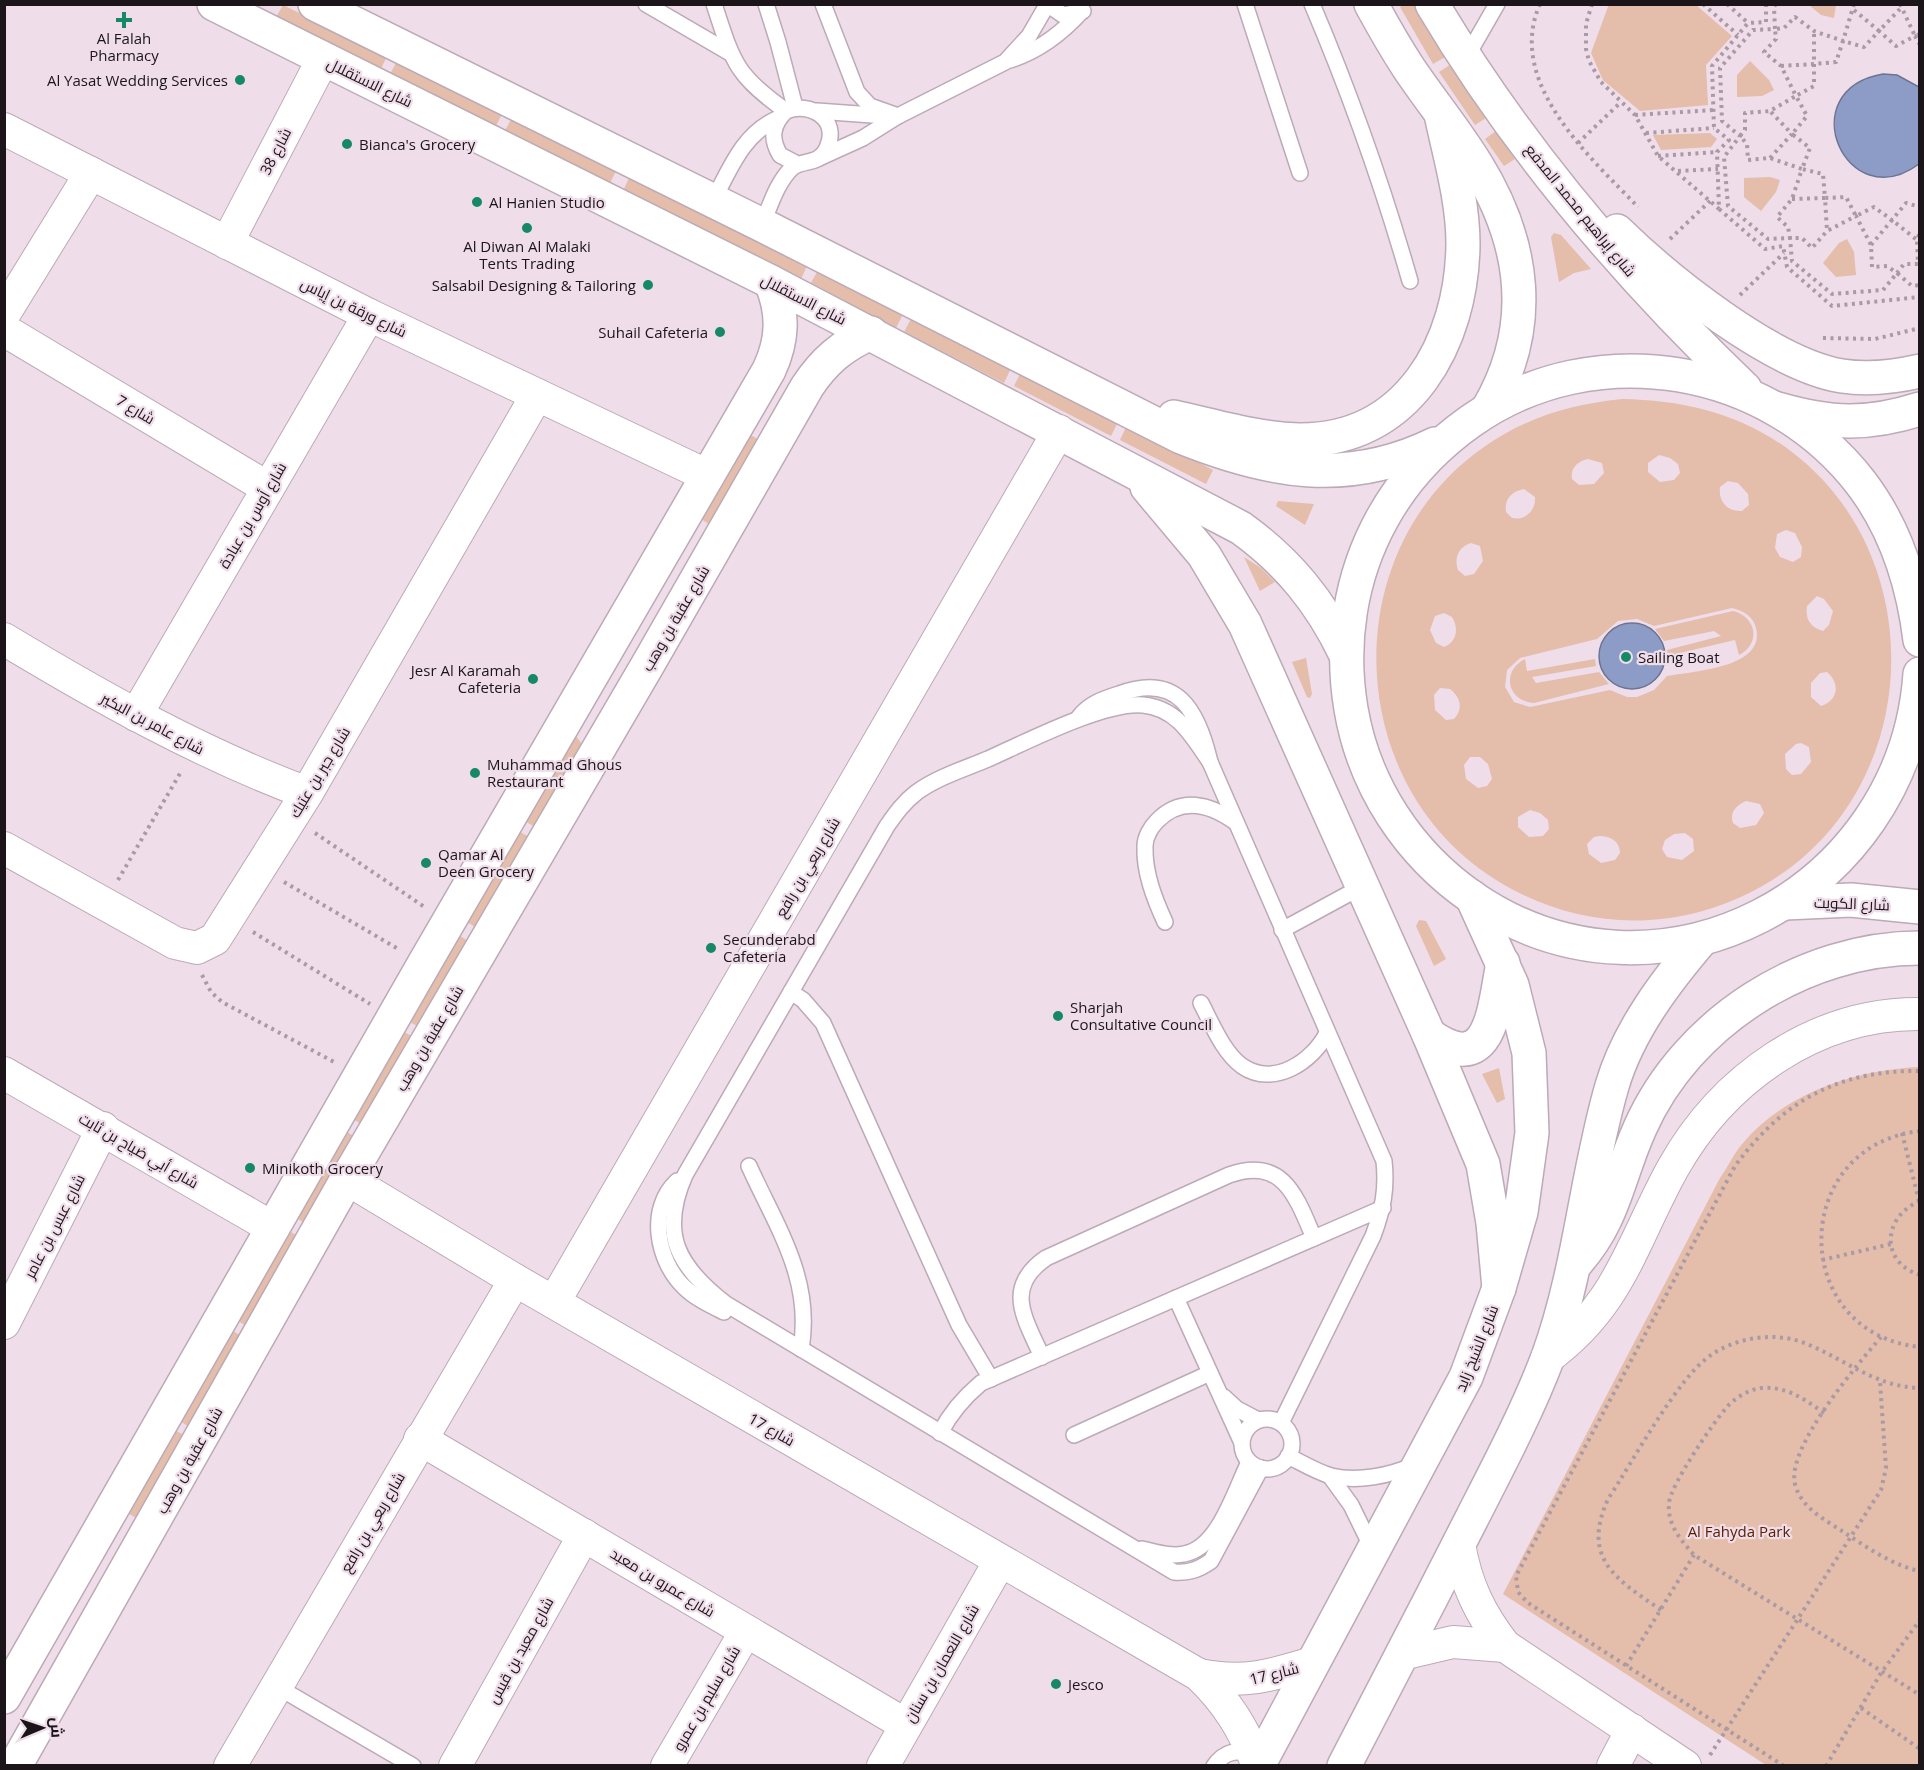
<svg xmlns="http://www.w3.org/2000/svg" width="1924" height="1770" viewBox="0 0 1924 1770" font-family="'Open Sans',Cairo,sans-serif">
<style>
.green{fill:#e4bdab;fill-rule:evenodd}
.water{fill:#8d9cc6;stroke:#6b7492;stroke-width:1.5}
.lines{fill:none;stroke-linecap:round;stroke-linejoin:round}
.lane-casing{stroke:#bcaab6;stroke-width:18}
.street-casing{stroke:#bcaab6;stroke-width:34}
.secondary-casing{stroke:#bcaab6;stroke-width:36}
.primary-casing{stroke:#bcaab6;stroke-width:36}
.path{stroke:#a99aa4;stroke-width:4;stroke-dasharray:3 4.5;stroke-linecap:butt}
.lane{stroke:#fff;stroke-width:15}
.street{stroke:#fff;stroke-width:32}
.secondary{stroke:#fff;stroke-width:33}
.primary{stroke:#fff;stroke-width:33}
.poi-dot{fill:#178867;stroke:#f0ddea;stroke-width:2}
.labels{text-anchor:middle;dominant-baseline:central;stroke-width:4.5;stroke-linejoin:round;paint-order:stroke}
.poi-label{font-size:15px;fill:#1b1519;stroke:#f0ddea;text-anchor:start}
.street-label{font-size:15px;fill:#1b1519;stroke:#f0ddea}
.park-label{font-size:15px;fill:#5a2100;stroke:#f0ddea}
</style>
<rect width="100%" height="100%" fill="#f0ddea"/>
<g class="green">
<path d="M1609,4L1696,5L1732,36L1706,65L1708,105L1640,111L1603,80L1591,53Z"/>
<path d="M283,5L387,56L380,71L275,19Z"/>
<path d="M1403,5H1414L1445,57L1433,64L1400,7Z"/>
<path d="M1809,5H1836L1834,18L1821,15Z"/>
<path d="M397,61L502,114L495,128L389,76Z"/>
<path d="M1750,61L1769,80L1774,90L1762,96L1737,97V75Z"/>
<path d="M1450,65L1486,118L1475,125L1439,72Z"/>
<path d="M512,118L616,171L609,185L504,132Z"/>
<path d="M1496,131L1515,159L1504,166L1485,139Z"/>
<path d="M1710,133L1717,139L1711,147L1661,150L1653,135Z"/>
<path d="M1770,177L1780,180L1776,192L1761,211L1744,197V178Z"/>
<path d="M629,178L807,266L801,279L623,191Z"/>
<path d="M1554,233L1561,235L1591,269L1574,273L1559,282L1551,237Z"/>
<path d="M1847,239L1854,252L1856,275L1836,277L1823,263L1839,243Z"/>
<path d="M818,270L903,314L896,328L811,283Z"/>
<path d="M912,317L1011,368L1004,383L904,332Z"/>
<path d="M1021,372L1118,422L1111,436L1014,386Z"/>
<path d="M1622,399C1684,400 1742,414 1792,452C1922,551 1924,756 1800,860C1757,895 1706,916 1650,920C1593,924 1535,907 1487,874C1342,775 1338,548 1484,447C1527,417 1572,404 1622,399ZM1659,455L1670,458L1678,464L1680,473L1674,480L1660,482L1648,472V463ZM1588,459L1602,463L1604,473L1594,484L1579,485L1572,479C1570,468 1578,461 1588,459ZM1728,481L1738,483L1748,494L1749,505L1742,511C1728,512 1718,502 1720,487ZM1524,489L1535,497C1536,510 1526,521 1512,518L1506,512C1504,499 1512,491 1524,489ZM1786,530L1795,533L1802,547L1801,557L1793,562L1780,557L1775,548L1777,534ZM1471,543L1480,546L1483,561L1474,574L1465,576L1458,570C1454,558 1458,547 1471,543ZM1817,596L1824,599L1833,611L1829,625L1823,631C1810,627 1805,619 1807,606ZM1732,608C1744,611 1753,616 1756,628C1766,668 1693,671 1667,676L1654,690L1637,697H1627L1610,690L1530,707L1514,702L1505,687L1507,670L1520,658L1597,639L1618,621L1637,619L1654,626ZM1444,613L1452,617C1459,628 1457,642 1444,647L1436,643L1430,630L1435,616ZM1827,672C1840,683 1839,700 1821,706L1811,697V683L1820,673ZM1440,688L1450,689C1460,697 1464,708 1454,719L1446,720L1435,710L1434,695ZM1801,743L1809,747L1811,762L1801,774L1792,775L1786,769L1785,754L1796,744ZM1470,757H1480L1488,764L1492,779L1487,786L1478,788L1466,779L1464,765ZM1746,801L1760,804L1764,813L1756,825L1740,828L1733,823C1729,812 1737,805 1746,801ZM1530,810L1540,813L1548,820L1549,829L1543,836L1529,837L1518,827V817ZM1685,833L1693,839L1694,851L1682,860L1667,857L1662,849L1665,840L1674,834ZM1599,836C1610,836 1620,841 1620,853L1615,860L1601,863L1589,854L1587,844L1594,837Z"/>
<path d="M1127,425L1213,470L1206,484L1120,440Z"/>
<path d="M749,434L761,441L710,525L698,517Z"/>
<path d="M1278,501L1314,504L1305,525L1276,506Z"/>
<path d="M1244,557L1261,568L1275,582L1260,591Z"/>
<path d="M1733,611C1757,617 1761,644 1739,655L1735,640L1667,656V650L1721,636L1714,631L1664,641L1655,629Z"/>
<path d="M1306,658L1312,694L1310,698L1307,697L1292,662Z"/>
<path d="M1525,659L1527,671L1595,659L1596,666L1532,677L1536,683L1599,672L1609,684L1534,703C1507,701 1501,671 1525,659Z"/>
<path d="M576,736L582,744L535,827L523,820Z"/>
<path d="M517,830L529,837L477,928L465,921Z"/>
<path d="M1419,920L1426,921L1446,959L1434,966L1416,926Z"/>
<path d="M457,934L468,941L419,1027L408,1021Z"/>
<path d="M401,1030L413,1037L363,1125L351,1118Z"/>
<path d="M1919,1067V1765H1766L1503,1594L1720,1178C1728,1167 1734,1153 1743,1143C1785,1093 1856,1070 1919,1067Z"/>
<path d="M1499,1068L1505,1099L1497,1103L1482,1074Z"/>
<path d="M343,1130L356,1137L305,1223L293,1216Z"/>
<path d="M291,1232L303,1239L250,1328L238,1321Z"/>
<path d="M233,1331L245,1338L192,1429L180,1421Z"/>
<path d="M175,1430L187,1437L139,1520L128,1513Z"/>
</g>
<g class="water">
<path d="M1883,74L1897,75L1919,87V164C1846,218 1790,90 1883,74Z"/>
<circle cx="1632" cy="656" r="33"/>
</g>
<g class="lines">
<defs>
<g id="lane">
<path d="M646,4L730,53"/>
<path d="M714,4C733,62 735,75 786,111"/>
<path d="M766,4L778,42L795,107"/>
<path d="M823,4L857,92L870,106L898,116"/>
<path d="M1047,4L1063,15L1083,11"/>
<path d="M1245,4L1300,173"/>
<path d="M1312,4C1352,98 1382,183 1410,281"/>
<path d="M1466,58L1497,4"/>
<path d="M1010,60C1039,51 1062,33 1082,11"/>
<path d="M817,111L886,116"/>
<path d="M819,158L863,138L898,116L1005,62L1029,36L1047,5"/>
<path d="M713,201C730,169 743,133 779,118"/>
<path d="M762,225C770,206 777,182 792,168C802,159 819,166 827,148C840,119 810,101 786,111C772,125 770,138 780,155L797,164"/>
<path d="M1079,717C1089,704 1103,699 1119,694C1178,672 1198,711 1210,762L1384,1161C1387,1189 1383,1209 1373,1236L1281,1423"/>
<path d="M1210,762C1192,736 1177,708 1143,705C1105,701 1024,743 988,759C964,769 938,777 917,792C904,802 896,813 887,826L685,1175C659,1234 678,1267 726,1304L1174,1572C1189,1573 1198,1570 1211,1561L1261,1468"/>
<path d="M1165,922C1154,898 1144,872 1145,846C1145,837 1151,827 1157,821C1181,796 1210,804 1235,822"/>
<path d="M1282,930L1363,886"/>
<path d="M791,992L803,1000L823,1023L959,1325L991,1379"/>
<path d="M1201,1003C1212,1024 1223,1052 1242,1066C1274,1088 1313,1061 1327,1033"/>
<path d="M749,1166C777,1228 813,1279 801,1349"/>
<path d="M677,1181C647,1209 657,1261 684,1287C695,1298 710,1305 724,1312"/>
<path d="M1176,1298L1242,1443"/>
<path d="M1042,1357C1025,1318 1003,1288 1046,1258L1229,1175C1283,1156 1296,1196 1314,1238"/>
<path d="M1224,1397L1237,1409L1258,1420"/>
<circle cx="1267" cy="1444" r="25"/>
<path d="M940,1433C951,1412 963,1398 981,1383L1383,1208"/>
<path d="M1074,1435L1210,1373"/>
<path d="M1288,1456C1302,1463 1317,1472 1331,1476C1358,1482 1389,1476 1414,1465"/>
<path d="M1330,1476L1351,1505L1372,1548"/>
<path d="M1142,1549C1156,1552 1170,1557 1184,1554C1219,1548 1235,1490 1249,1462"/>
<path d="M276,1686L413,1766"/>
<path d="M1214,1766C1224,1752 1238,1747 1252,1758"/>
</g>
<g id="street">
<path d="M4,129L369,315L708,476"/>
<path d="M227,243L323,59"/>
<path d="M4,314L91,173"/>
<path d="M4,330L268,488"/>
<path d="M4,639C102,698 200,753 307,793"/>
<path d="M136,715L369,315"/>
<path d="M4,848L175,943L197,948L215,939L307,793L537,395"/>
<path d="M4,1073L273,1228"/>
<path d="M347,1179L515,1280L1199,1675C1227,1702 1244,1729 1258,1766"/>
<path d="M554,1302L1059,431"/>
<path d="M4,1323L103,1128"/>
<path d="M1547,1358C1620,1305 1632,1242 1673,1168C1723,1079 1815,1013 1920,1014"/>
<path d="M420,1439L906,1725"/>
<path d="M1459,1544C1466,1585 1480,1614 1505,1646L1685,1766"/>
<path d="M1402,1654L1453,1642L1505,1646"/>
<path d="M1199,1675C1243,1684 1270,1676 1312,1663"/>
<path d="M230,1766L515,1280"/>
<path d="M455,1766L584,1535"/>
<path d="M667,1766L746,1631"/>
<path d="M883,1766L1000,1561"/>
<path d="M1613,1766L1632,1730"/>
</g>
<g id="secondary">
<path d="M1778,409C1830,424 1867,426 1920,409"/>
<path d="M1429,1035C1492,1080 1494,1007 1503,963"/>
<path d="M4,1697L424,964L769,370C783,340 784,313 771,282"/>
<path d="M15,1766L347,1179L647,666L807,387C824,361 843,345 871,333"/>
<path d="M1258,1766L1466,1377L1499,1288L1521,1212L1532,1133L1529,1053L1512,985L1472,897"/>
<path d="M1344,1766C1387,1683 1430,1601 1472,1518C1499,1465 1527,1412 1548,1357C1580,1269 1586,1175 1612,1086C1628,1031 1666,981 1702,939"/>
</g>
<g id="primary">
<path d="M214,4L771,282L1241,528C1288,562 1321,602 1346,655"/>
<path d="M315,4L762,225L1181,437C1268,472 1347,487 1435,444"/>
<path d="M1371,4C1383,26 1395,47 1408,67C1430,100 1455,130 1476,164C1525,243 1536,327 1488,409"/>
<path d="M1432,4C1517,147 1625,274 1745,389"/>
<path d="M1617,231C1667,280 1773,365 1842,376C1869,380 1894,377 1920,371"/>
<path d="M1174,417C1214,426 1257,439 1299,440C1409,441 1462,342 1463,244C1463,200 1450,157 1441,114"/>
<path d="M1147,487L1204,555L1245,624L1429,1035L1483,1164L1493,1223L1499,1288"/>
<path d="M1920,640C1913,583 1896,529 1861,483C1769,364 1595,334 1471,421C1434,447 1404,479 1382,519C1350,577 1340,644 1351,709C1364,786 1409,854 1473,898C1659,1025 1905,893 1920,674"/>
<path d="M1785,903L1851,900L1920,907"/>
<path d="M1576,1263C1615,1219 1617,1179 1640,1128C1687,1022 1804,948 1920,948"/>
</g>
</defs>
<use href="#lane" class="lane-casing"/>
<use href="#street" class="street-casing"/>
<use href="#secondary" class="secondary-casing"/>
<use href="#primary" class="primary-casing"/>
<g class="path">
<path d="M1540,4C1505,82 1590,157 1638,207"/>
<path d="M1592,4L1586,24V49L1589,61L1601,82L1635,115L1658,156L1719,209"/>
<path d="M1703,4L1738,35"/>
<path d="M1727,4L1748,23"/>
<path d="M1766,4V22L1748,23L1712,66L1714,128L1729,140L1717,152L1719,209L1765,249L1783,246L1787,267L1832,306L1920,297"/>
<path d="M1776,4L1774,7L1775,29L1753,30L1720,68L1722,121L1740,136L1724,157L1728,206L1768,239L1790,238L1792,261L1832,294L1883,290L1897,273L1912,286L1920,285"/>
<path d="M1854,4L1843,41L1814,31L1795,17L1784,28L1775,29L1776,39L1764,52L1781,66L1796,96L1770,111L1745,113V130L1740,136L1747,144L1748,160L1770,158L1802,169L1792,199L1777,217L1788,227L1790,238H1802L1812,248L1827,231L1856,216L1871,245L1872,267L1887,266L1897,273L1904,264H1918L1917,240L1920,232"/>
<path d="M1900,4L1915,36L1920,34"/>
<path d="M1854,10L1879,31L1901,8"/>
<path d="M1920,45L1915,36L1896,46L1879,31L1864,47L1843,41L1836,62L1814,64V86L1796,96L1807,116L1792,134L1810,148L1802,169L1823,174L1825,198L1846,197L1856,216L1874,207L1892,220L1906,203L1920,207"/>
<path d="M1781,66L1814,64V31"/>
<path d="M1635,115L1713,110"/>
<path d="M1646,133L1714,128"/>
<path d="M1578,143L1621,102"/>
<path d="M1658,156L1717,152"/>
<path d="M1770,158L1792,134L1770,111"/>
<path d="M1678,171L1718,169"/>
<path d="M1792,199L1825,198L1827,231"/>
<path d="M1670,239L1710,201"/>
<path d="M1871,245L1892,220L1917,240"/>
<path d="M1740,295L1784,253"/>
<path d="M1823,338L1875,339L1920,328"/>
<path d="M315,833L426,908"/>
<path d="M118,880L182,770"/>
<path d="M284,882L400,950"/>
<path d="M253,932L370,1004"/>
<path d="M202,975L211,992L222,1002L336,1063"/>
<path d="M1920,1131C1788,1146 1789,1334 1920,1347"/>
<path d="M1902,1133L1919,1201"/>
<path d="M1920,1201C1883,1216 1879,1262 1920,1275"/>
<path d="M1822,1260L1891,1244"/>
<path d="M1881,1337C1857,1365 1786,1448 1795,1484C1801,1508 1824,1519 1842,1531C1865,1546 1893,1566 1920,1571"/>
<path d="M1824,1413C1804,1399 1787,1386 1761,1388C1747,1390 1735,1398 1726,1408C1713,1423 1670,1486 1669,1503C1667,1525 1681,1540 1694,1555L1920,1695"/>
<path d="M1661,1610C1616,1579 1581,1559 1608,1499C1632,1463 1678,1377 1711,1355C1737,1337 1777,1331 1807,1344C1846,1360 1876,1387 1920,1388"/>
<path d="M1626,1666L1694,1555"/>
<path d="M1861,1708L1920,1749"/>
<path d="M1710,1755L1881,1490L1886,1468L1880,1382"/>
<path d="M1784,1766L1528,1603L1518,1592L1516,1576L1735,1166C1783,1101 1838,1070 1920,1071"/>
<path d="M1826,1766L1881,1673L1920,1620"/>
</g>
<use href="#lane" class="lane"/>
<use href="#street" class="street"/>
<use href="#secondary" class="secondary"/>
<use href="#primary" class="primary"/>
</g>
<g class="poi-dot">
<path d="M121 11h6v6h6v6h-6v6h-6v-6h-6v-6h6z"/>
<circle cx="240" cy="80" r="6"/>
<circle cx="347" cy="144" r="6"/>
<circle cx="477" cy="202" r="6"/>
<circle cx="527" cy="228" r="6"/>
<circle cx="648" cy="285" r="6"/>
<circle cx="720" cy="332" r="6"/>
<circle cx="1626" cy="657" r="6"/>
<circle cx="533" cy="679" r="6"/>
<circle cx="475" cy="773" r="6"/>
<circle cx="426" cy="863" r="6"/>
<circle cx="711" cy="948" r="6"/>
<circle cx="1058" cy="1016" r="6"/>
<circle cx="250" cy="1168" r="6"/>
<circle cx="1056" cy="1684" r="6"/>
</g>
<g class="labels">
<g class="poi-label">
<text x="124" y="38" text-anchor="middle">Al Falah<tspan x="124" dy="17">Pharmacy</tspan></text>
<text x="228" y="80" text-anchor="end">Al Yasat Wedding Services</text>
<text x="359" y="144">Bianca's Grocery</text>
<text x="489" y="202">Al Hanien Studio</text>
<text x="527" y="246" text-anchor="middle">Al Diwan Al Malaki<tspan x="527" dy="17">Tents Trading</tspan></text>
<text x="636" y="285" text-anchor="end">Salsabil Designing &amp; Tailoring</text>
<text x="708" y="332" text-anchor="end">Suhail Cafeteria</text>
<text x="1638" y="657">Sailing Boat</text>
<text x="521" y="670" text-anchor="end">Jesr Al Karamah<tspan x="521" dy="17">Cafeteria</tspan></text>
<text x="487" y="764">Muhammad Ghous<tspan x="487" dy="17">Restaurant</tspan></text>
<text x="438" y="854">Qamar Al<tspan x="438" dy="17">Deen Grocery</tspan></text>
<text x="723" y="939">Secunderabd<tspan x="723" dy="17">Cafeteria</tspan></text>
<text x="1070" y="1007">Sharjah<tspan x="1070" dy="17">Consultative Council</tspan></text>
<text x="262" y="1168">Minikoth Grocery</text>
<text x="1068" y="1684">Jesco</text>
</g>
<g class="street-label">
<text transform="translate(370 82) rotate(26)">شارع الاستقلال</text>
<text transform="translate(275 151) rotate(-63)">شارع 38</text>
<text transform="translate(1581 210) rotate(51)">شارع إبراهيم محمد المدفع</text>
<text transform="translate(804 299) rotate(27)">شارع الاستقلال</text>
<text transform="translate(354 307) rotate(26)">شارع ورقة بن إياس</text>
<text transform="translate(136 409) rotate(31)">شارع 7</text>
<text transform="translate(252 515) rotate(-60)">شارع أوس بن عبادة</text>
<text transform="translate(675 618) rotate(-60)">شارع عقبة بن وهب</text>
<text transform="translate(153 723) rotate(28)">شارع عامر بن البكير</text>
<text transform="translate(319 772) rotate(-59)">شارع جبر بن عتيك</text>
<text transform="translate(807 867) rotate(-60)">شارع ربعي بن رافع</text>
<text transform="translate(1852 903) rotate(2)">شارع الكويت</text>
<text transform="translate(429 1038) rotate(-60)">شارع عقبة بن وهب</text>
<text transform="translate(139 1150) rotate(30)">شارع أبي ضياح بن ثابت</text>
<text transform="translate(54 1226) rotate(-63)">شارع عبس بن عامر</text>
<text transform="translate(1476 1348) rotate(-68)">شارع الشيخ زايد</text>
<text transform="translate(772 1429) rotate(30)">شارع 17</text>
<text transform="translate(189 1460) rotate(-61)">شارع عقبة بن وهب</text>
<text transform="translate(372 1522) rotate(-60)">شارع ربعي بن رافع</text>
<text transform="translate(663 1582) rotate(31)">شارع عمرو بن معبد</text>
<text transform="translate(520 1650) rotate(-61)">شارع معبد بن قيس</text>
<text transform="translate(941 1663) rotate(-60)">شارع النعمان بن سنان</text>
<text transform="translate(1274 1673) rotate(-14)">شارع 17</text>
<text transform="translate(706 1698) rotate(-60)">شارع سليم بن عمرو</text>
</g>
<g class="park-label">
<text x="1739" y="1531">Al Fahyda Park</text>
</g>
</g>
<rect width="1924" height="1770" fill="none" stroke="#1b1519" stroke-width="12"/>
<g transform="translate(42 1728) rotate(88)" stroke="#f0ddea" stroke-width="4.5" paint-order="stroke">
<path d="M0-4.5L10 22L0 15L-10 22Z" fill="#1b1519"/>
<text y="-9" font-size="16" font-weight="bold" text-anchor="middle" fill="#1b1519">ش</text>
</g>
</svg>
